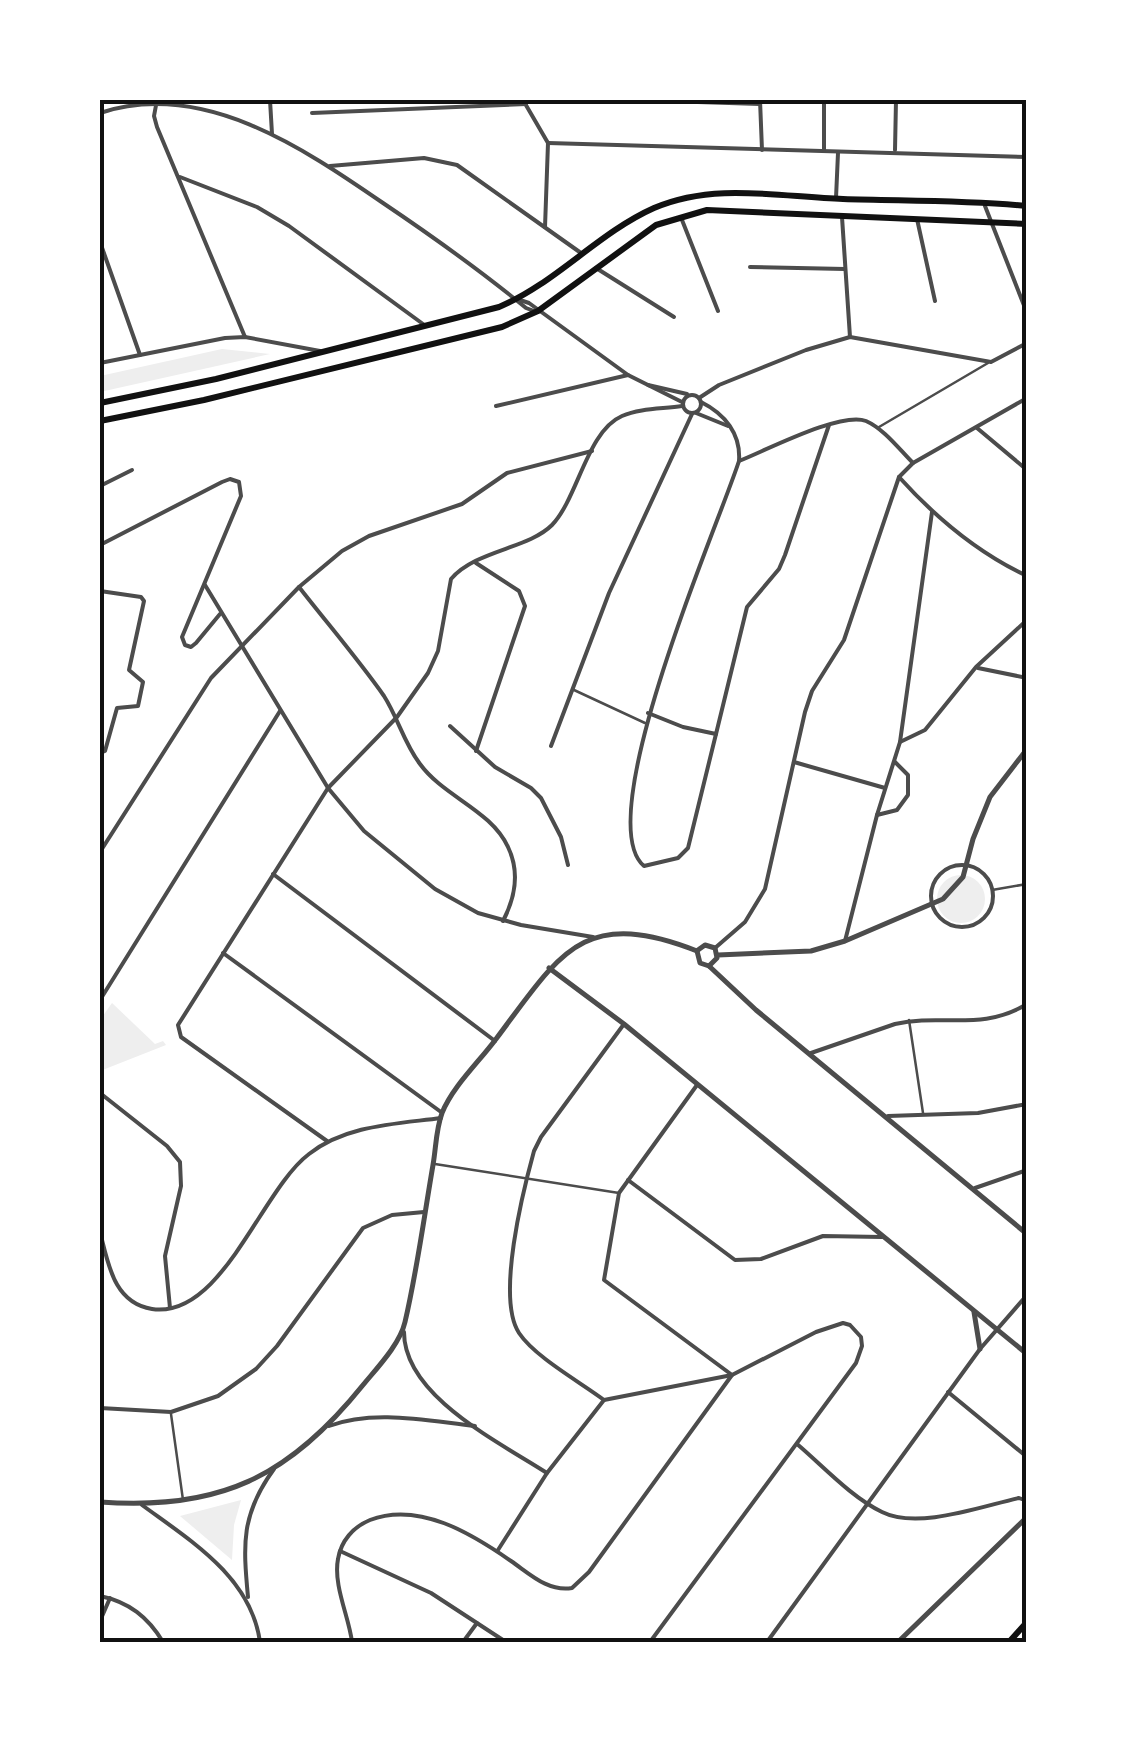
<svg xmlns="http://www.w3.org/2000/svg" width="1127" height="1742" viewBox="0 0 1127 1742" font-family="Helvetica,sans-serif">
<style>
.green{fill:#eee}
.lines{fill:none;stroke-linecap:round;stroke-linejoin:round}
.service{stroke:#4c4c4c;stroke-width:2.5}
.pedestrian{stroke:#4c4c4c;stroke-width:2.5}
.minor{stroke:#4c4c4c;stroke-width:4}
.tertiary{stroke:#4c4c4c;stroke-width:5}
.secondary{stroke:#111;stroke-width:6}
.neatline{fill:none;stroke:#111;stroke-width:4}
</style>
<rect width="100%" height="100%" fill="#fff"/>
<g class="green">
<path d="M222,349L270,354L100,392V376Z"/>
<circle cx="961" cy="899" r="24"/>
<path d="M112,1003L155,1044L163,1041L166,1045L100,1071V1020Z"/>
<path d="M241,1500L234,1525L232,1560L180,1516Z"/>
</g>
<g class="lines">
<g class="service">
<path d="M435,1164L619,1193"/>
<path d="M171,1414L183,1500"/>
</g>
<g class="pedestrian">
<path d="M879,427L988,363"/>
<path d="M574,690L645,723"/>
<path d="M992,890L1027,884"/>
<path d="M909,1020L923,1113"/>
</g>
<g class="minor">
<path d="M157,100L154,116L157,127L245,337"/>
<path d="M270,100L272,134"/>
<path d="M523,100L548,143L545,227"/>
<path d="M635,100L760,104"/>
<path d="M760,100L762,150"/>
<path d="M100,113C202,79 303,148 383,203C432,236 481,271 526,308L534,311"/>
<path d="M312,113L526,104"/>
<path d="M548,143L1027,157"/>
<path d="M824,150V100"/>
<path d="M895,150L896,100"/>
<path d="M330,166L424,158L457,165L581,253"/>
<path d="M180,177L257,207L289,226L423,324"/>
<path d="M836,198L838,153"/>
<path d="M985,206L1027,313"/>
<path d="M842,217L850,337"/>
<path d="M917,219L935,301"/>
<path d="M682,220L718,311"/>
<path d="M100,242L140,355"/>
<path d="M750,267L845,269"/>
<path d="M596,268L674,317"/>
<path d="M517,299L529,303L628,375L682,402"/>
<path d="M100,363L225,338L245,337L320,351"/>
<path d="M648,385L687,394"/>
<circle cx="692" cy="404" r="9"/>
<path d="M699,398L719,385L806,350L850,337L991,362L1027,343"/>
<path d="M701,402C725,414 741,434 739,461C718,526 589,820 644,866L678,858L688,848L716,734"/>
<path d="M496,406L628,375"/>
<path d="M696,413L728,426"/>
<path d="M977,428L1027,470"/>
<path d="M739,461C765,451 841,411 866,421C884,429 899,449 913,463"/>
<path d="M899,477C936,518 976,552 1027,576"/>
<path d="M100,486L132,470"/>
<path d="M100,545L222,482L230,479L239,482L241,496L182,637L185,645L191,647L196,643L220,614"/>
<path d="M205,585L328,788L364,831L435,889L478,913L521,925L593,937"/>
<path d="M299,587C327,623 358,659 384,696C398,718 404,743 420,764C444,797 491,810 508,847C520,872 515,898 503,921"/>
<path d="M100,591L141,597L144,601L129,670L143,682L138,706L117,708L105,751L100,753"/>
<path d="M978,668L1027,678"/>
<path d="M648,713L683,727L716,734L747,607L779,569L785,555L829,425"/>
<path d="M450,726L495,767L531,788L541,798L561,837L568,865"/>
<path d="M900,742L925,730L976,667L1027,620"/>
<path d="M551,746L609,593L692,414"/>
<path d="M476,751L525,606L519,591L476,563"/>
<path d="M794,762L885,788"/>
<path d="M877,815L897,810L908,795V775L895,762"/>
<path d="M100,852L211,678L299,587L342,551L369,536L462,504L507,473L592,451"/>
<circle cx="962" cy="896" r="31"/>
<path d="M273,874L495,1041"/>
<path d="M845,941L877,815L900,742L932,512"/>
<path d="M715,948L745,922L765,889L805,712L812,691L844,640L899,477L913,463L1027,398"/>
<path d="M223,953L441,1112"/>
<path d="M100,1000L280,711"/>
<path d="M811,1053L895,1024C942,1013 981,1032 1027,1004"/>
<path d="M100,1093L167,1146L180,1162L181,1186L165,1256L170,1308"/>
<path d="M888,1116L978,1113L1027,1104"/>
<path d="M327,1141L181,1037L178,1025L328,788L397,717L428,673L438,651L451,579C476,550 528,549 552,525C578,498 587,431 622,416C640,408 663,409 682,406"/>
<path d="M628,1180L735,1260L761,1259L823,1236L882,1237"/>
<path d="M975,1188L1027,1170"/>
<path d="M100,1232C108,1262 113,1303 152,1309C222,1319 261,1190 309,1154C346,1125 396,1124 441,1118"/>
<path d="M404,1332C404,1396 499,1442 547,1473"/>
<path d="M948,1392L1027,1457"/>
<path d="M604,1400C580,1382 535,1357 519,1333C496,1298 523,1191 534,1151L541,1137L624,1024"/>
<path d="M100,1408L171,1412L218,1396L256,1369L277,1346L363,1228L392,1215L424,1212"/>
<path d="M329,1426C374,1409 428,1421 475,1426"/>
<path d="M797,1444C823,1466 851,1497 882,1512C918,1530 982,1506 1019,1498L1027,1501"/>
<path d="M142,1505C191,1541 251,1577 260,1642"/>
<path d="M498,1550L547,1473L604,1400L732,1375L816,1332L843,1323L850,1325L861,1337L862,1346L856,1363L650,1642"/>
<path d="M340,1551L431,1593L506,1642"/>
<path d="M100,1596C129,1602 148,1617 163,1642"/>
<path d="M248,1597C243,1544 241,1514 274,1469"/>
<path d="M100,1621L110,1598"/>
<path d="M352,1642C349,1617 333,1585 338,1559C341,1541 353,1527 370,1520C419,1501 472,1534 511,1561C530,1574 548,1592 572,1588L589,1572L732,1375L604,1280L619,1193L697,1085"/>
<path d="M463,1642L477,1623"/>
<path d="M767,1642L980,1349L1027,1295"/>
</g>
<g class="tertiary">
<path d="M698,950L705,945L715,948L717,958L709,966"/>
<path d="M697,951L700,963L709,966L756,1010L1027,1234"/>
<path d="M718,955L811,951L845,941L943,899L963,877L973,839L990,797L1027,749"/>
<path d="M549,968L624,1024L1027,1354"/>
<path d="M974,1312L980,1349"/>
<path d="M100,1502C219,1511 289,1477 363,1385C377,1368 400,1344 405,1322C417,1271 424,1217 433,1165C436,1148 436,1129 442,1113C453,1086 479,1062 496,1039C560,954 582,906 697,951"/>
<path d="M898,1642L1027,1517"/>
</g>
<g class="secondary">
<path d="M100,403L216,379L499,307C556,283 598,233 654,208C714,182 780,197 843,199C904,201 966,200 1027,206"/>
<path d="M100,421L204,400L502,327L538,311L656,225L707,210L1027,224"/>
<path d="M1009,1642L1027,1622"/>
</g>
</g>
<rect width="1127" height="1742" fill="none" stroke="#ffffff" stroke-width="205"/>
<rect x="102" y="102" width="922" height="1538" class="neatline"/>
</svg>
